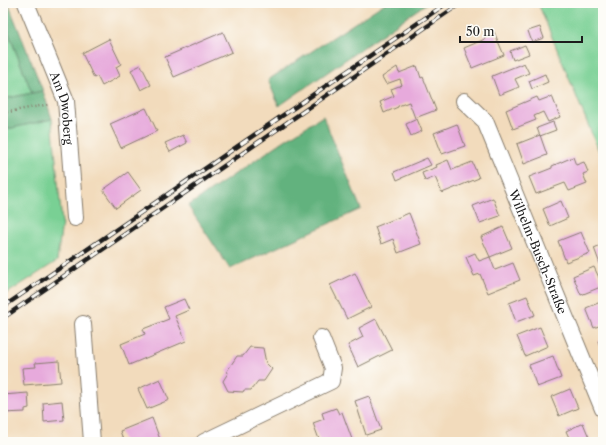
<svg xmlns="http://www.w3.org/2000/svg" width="606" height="445" viewBox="0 0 606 445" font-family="'Libre Caslon Text',serif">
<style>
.green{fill:#79d094;stroke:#4a7658}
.forest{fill:#62b27e;stroke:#3f674d}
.building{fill:#e7aadc}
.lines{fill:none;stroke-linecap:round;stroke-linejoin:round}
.minor-casing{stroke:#877c6c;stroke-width:18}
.path{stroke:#877c6c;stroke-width:2.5;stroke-dasharray:1 3;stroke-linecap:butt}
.minor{stroke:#fff;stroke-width:16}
.rail-casing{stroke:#1c1c1c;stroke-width:4.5}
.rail{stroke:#fdfcf7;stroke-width:3;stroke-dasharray:9;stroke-linecap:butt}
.labels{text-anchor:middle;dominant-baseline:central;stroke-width:3;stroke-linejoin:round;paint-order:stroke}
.street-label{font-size:12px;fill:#1c1c1c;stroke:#fdfcf7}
</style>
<rect width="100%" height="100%" fill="#fdfcf7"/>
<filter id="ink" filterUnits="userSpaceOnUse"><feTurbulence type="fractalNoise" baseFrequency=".025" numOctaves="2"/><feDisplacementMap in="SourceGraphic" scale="8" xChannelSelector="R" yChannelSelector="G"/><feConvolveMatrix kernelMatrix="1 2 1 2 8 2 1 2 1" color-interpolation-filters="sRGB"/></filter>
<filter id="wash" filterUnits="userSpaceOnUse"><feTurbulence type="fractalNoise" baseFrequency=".012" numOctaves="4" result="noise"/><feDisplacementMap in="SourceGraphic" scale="16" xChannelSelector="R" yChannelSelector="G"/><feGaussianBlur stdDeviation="0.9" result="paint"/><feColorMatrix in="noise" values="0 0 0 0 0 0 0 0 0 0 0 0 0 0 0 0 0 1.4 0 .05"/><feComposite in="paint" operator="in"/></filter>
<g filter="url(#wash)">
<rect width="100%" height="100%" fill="#f2dbbc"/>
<g class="green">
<path d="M538,3H603V161Z"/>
<path d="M3,19L32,93L3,99Z"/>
<path d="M52,119L62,223L57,261L3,296V130Z"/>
</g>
<g class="forest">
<path d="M3,3H8L43,91L32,93L3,18Z"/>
<path d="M385,3H427L279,106L268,80Z"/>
<path d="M43,91L52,119L3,130V99Z"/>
<path d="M323,116L361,209L230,269L188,206L285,140Z"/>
</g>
<g id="blocks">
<g class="building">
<path d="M540,27L544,38L532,42L528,31Z"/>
<path d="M223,32L232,52L174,77L165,57Z"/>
<path d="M494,32L504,55L472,68L464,48L485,39L484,36Z"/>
<path d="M109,39L121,64L116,67L120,76L102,86L97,76L94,78L82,53Z"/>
<path d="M525,45L529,54L513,60L510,51Z"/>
<path d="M524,63L529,73L515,79L519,87L499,95L492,76Z"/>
<path d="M141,65L151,85L141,90L131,70Z"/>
<path d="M417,66L421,78L423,77L436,110L415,118L409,102L398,106V107L384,113L380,102L394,96L391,89L402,85L400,79L386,84L382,77L397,67L399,73Z"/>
<path d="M545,74L548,82L532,89L529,81Z"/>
<path d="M552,96L560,117L548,122L543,112L534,116L536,120L513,129L506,110L537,97L539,101Z"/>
<path d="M146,108L157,131L121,148L110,124Z"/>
<path d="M417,119L422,131L411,136L406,124Z"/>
<path d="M553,122L556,130L540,136L537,128Z"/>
<path d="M457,124L465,146L442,154L434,133Z"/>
<path d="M183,135L187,143L170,152L165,143Z"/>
<path d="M540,135L547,155L524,164L517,144Z"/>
<path d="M573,157L576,165L584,162L588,172L583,174L587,184L569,191L565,183L536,194L529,177L552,168V166Z"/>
<path d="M427,158L431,165L397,180L394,172Z"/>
<path d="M448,160L452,170L472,162L479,178L442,193L435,177L425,181L422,173L437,167L436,165Z"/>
<path d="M128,172L141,190L116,208L103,190Z"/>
<path d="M493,198L500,216L480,223L473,206Z"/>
<path d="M561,201L568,218L550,226L543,209Z"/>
<path d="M409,213L421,244L398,253L393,239L381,244L375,227Z"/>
<path d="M503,227L512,248L490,257L481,237Z"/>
<path d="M581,232L590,253L566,262L558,241Z"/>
<path d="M603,244V263L600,264L594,248Z"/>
<path d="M475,253L479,261L490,257L495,270L513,263L520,280L488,293L480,274L474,276L466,257Z"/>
<path d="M594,267L603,286L581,295L573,276Z"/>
<path d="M355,273L371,307L347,319L330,285Z"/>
<path d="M527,296L535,315L516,322L509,303Z"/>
<path d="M184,299L189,310L175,316L186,341L129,365L121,344L145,334L143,329L169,319L164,307Z"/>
<path d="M603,301V324L594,328L586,308Z"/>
<path d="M376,319L392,350L358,367L348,345L363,337L359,328Z"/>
<path d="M540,327L548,346L525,356L517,336Z"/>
<path d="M603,339V354L598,341Z"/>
<path d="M250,347L263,348L266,363L272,369L264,381H258L251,390H244L243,392L228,391L223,381L228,373L227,371L237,356H243Z"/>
<path d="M553,356L561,378L537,387L529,365Z"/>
<path d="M59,361L61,382L24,385L22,368L36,367L35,363Z"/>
<path d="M160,379L169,400L147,409L138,389Z"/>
<path d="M570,389L578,408L559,416L551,397Z"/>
<path d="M28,393L29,408L25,409V412L3,413V395Z"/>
<path d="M369,396L381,430L366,435L355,401Z"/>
<path d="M62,401L64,420L44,422L43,403Z"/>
<path d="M336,408L339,414L342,412L353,442H320L313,423L324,419L322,413Z"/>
<path d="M152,418L161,442H145L144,441L141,442H124L120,431Z"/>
<path d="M583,423L591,442H571L566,431Z"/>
</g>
</g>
</g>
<g filter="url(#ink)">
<use href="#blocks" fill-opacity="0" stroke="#877c6c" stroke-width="1"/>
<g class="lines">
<defs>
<g id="minor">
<path id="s1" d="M26,3L66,101L75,218"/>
<path id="s2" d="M464,101L485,121L603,409"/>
<path d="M83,324L92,442"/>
<path d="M204,442L331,381L333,368L321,338"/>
</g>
</defs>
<use href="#minor" class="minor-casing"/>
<path class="path" d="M3,113L50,104"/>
<use href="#minor" class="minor"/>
<defs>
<g id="rail">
<path d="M3,307L447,3"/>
<path d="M3,318L461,3"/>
</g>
</defs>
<use href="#rail" class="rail-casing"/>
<use href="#rail" class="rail"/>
</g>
</g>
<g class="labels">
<g class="street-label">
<text stroke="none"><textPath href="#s1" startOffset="112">Am Dwoberg</textPath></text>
<text stroke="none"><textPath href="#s2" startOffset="170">Wilhelm-Busch-Straße</textPath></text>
</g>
</g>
<rect width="606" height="445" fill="none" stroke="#fdfcf7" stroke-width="16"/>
<path d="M460 36v6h122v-6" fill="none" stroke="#1c1c1c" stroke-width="2"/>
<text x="466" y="36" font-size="12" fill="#1c1c1c" stroke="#fdfcf7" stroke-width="3" paint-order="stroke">50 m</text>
</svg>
